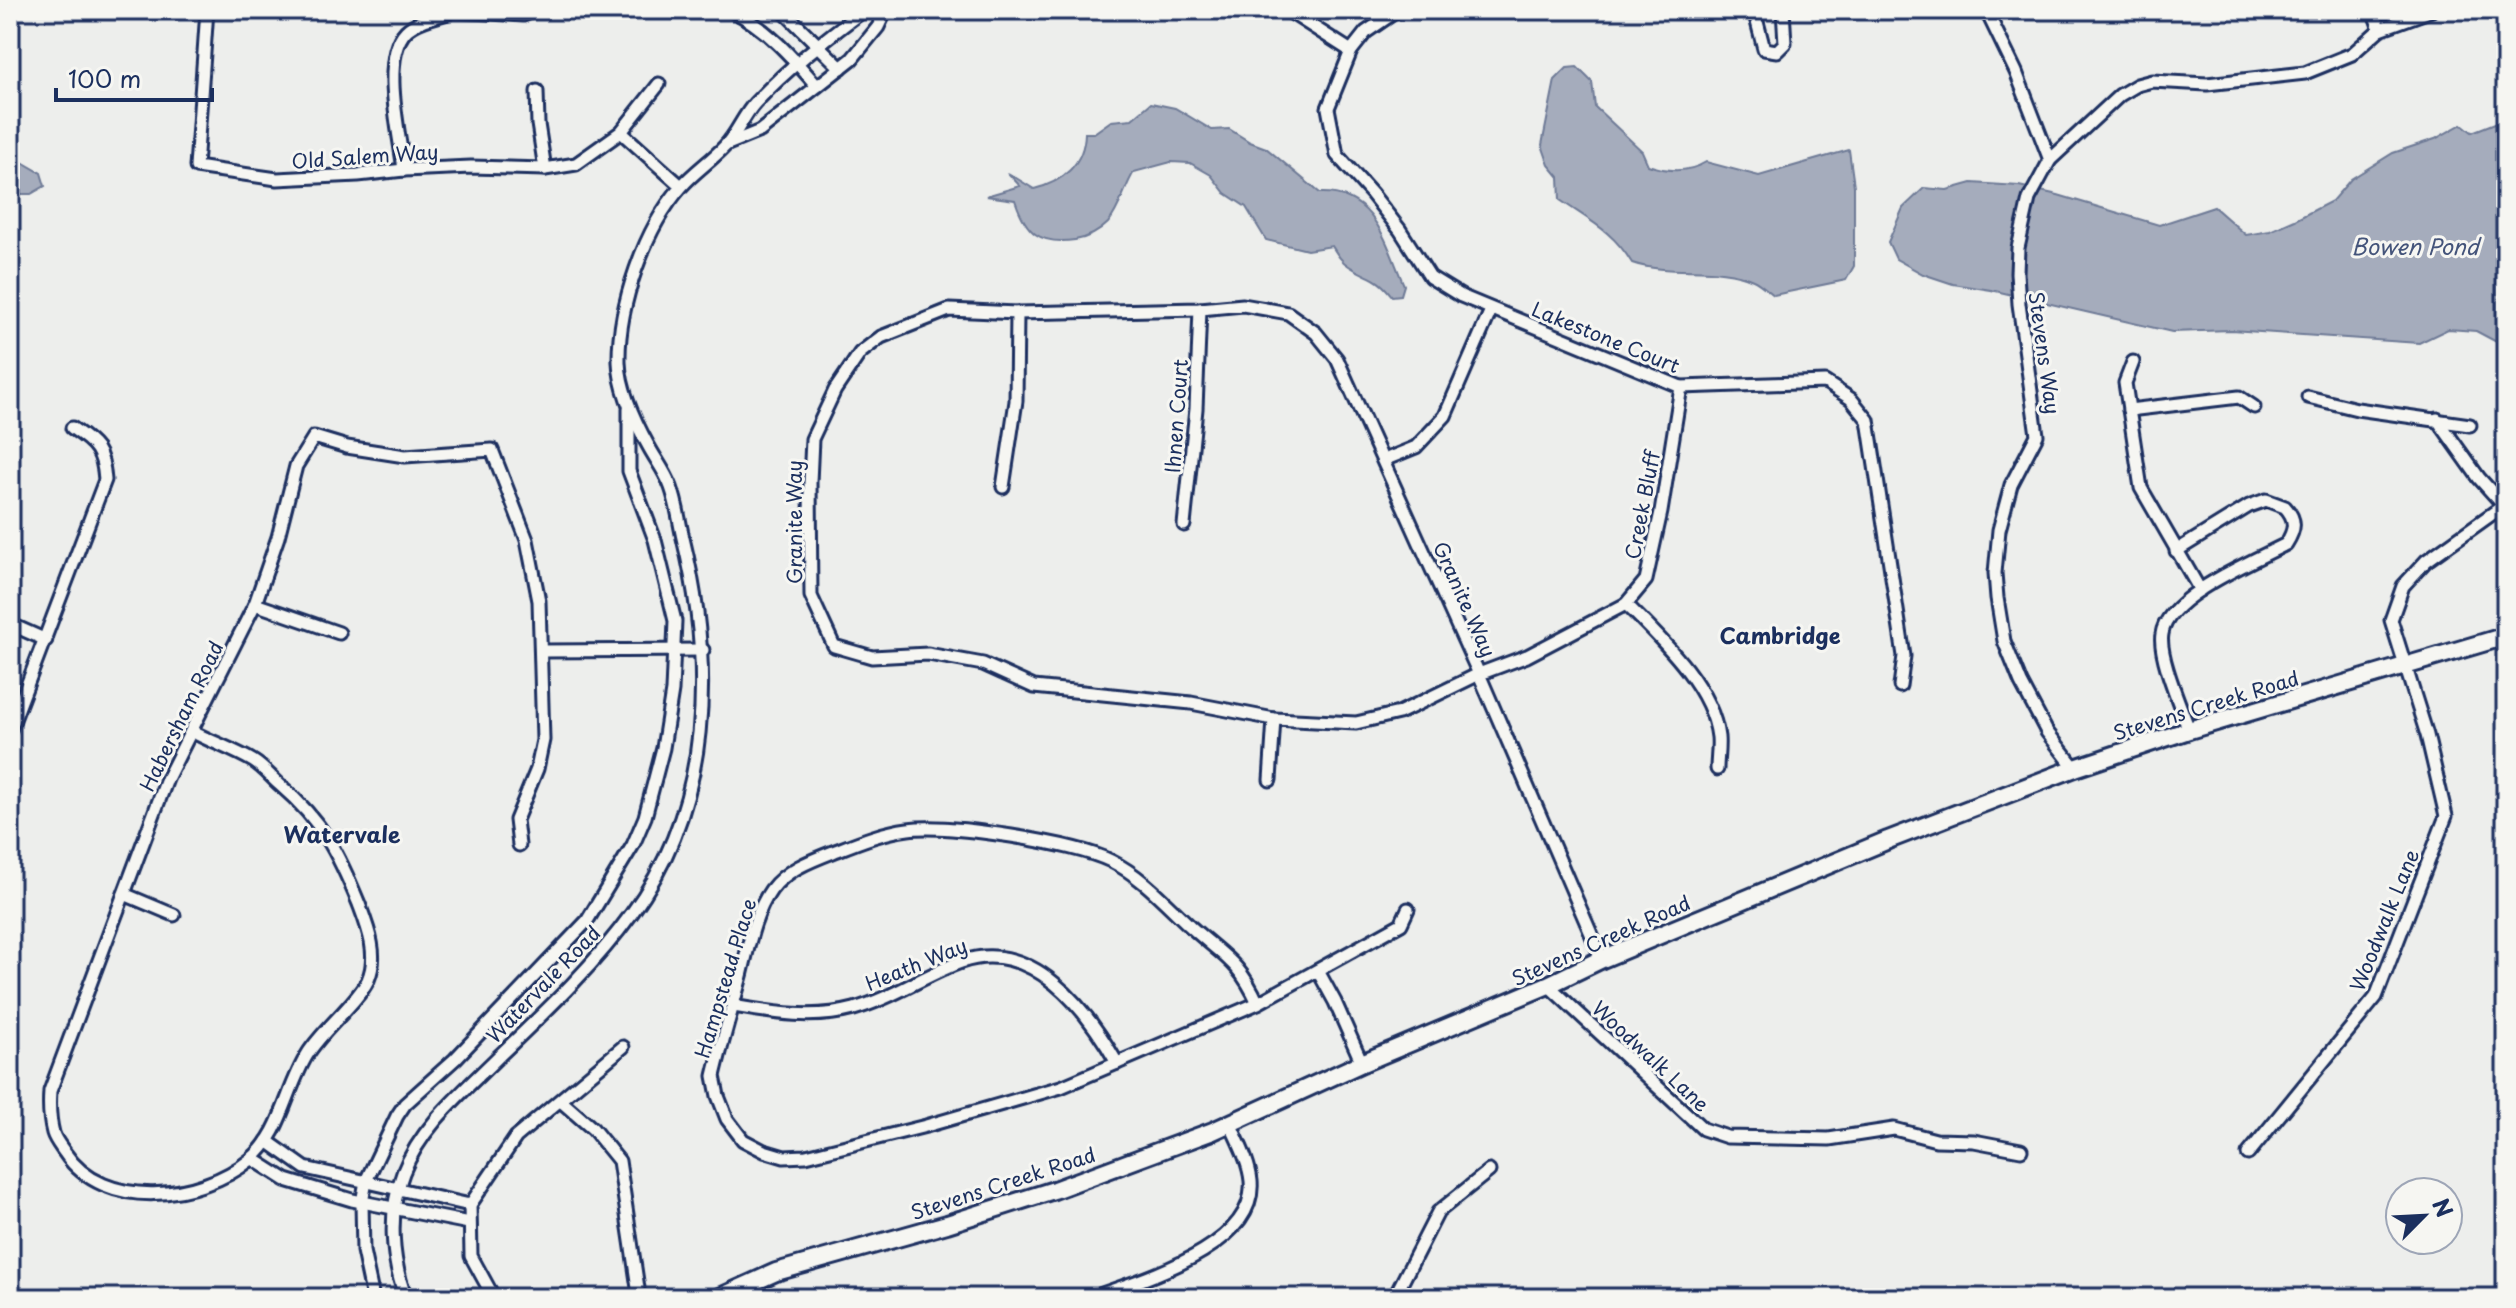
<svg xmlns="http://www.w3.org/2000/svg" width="2516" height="1308" viewBox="0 0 2516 1308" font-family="'Playpen Sans',sans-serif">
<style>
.water{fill:#a5acbc;stroke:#6e7a96;stroke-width:2}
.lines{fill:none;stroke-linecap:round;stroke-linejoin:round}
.street-casing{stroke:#1b2f5e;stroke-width:17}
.secondary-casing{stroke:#1b2f5e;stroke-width:22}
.street{stroke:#f6f6f2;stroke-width:11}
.secondary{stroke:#f6f6f2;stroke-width:16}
.labels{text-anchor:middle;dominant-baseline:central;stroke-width:6;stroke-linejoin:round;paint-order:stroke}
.street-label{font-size:20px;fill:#1b2f5e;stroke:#f6f6f2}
.water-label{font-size:22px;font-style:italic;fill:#44547a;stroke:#f6f6f2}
.neighbourhood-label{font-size:22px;font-weight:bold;fill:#1b2f5e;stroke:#f6f6f2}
</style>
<rect width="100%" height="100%" fill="#edeeec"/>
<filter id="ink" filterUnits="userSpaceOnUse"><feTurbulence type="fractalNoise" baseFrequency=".0125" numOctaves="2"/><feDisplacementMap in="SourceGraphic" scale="16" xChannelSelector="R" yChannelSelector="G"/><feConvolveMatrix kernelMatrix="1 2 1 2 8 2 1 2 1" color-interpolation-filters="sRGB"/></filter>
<g filter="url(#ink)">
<g class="water">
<path d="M1577,67L1592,82L1595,107L1642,151L1648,165C1668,172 1688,173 1706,162L1759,176L1849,150L1854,186V266L1846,280L1774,295C1768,291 1760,283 1753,280C1718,264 1670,276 1632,263C1613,231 1590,221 1560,200L1559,177L1549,165L1542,145L1555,80L1567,68Z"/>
<path d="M1151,103L1175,108L1212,130L1229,129L1250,142L1266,148L1320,193C1375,191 1386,244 1404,285L1401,295L1392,296C1376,275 1368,279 1349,266C1341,261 1337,254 1332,246L1307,250L1266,240L1246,207L1225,193L1211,175L1190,163L1171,162L1134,172C1124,188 1120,209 1108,223C1098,233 1088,238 1075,240C1039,245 1026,233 1015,200L986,196L1020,186L1008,173L1034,189C1063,182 1084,164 1085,133H1094L1111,121L1132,119Z"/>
<path d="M2500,121L2506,122V347L2476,331L2448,329L2419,343L2231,330L2172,332L1991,290L1953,284L1923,274L1896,259L1888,242L1903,208L1924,188L1947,190L1972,183L2019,186L2058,195L2159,225L2214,207L2246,235L2270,231L2295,220L2332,201L2351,179L2393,153L2435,139L2462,124L2472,132Z"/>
<path d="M10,160L22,162L41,173L45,186L31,194H10Z"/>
</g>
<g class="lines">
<defs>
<g id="street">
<path d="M207,10L196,167L277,179L358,175L404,170L471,167L545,169L576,164L621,132L659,84"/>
<path d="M731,10C766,27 792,57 817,86"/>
<path d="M782,10L841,68"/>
<path d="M1287,10L1351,51"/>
<path d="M1398,10L1366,32L1351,51L1328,108L1337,155L1372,194L1400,230L1430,277L1461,296L1681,387L1825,382L1851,399L1868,420L1904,656L1900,686"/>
<path d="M1754,10L1764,49L1777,51L1785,43L1783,10"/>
<path d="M1986,10L2016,72L2050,160"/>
<path d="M2373,10L2380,29"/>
<path d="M455,11L523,15L536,10"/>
<path d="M537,91L538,124L545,169"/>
<path d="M621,132L681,186"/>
<path d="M728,144L760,131L852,59L878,27L886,10"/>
<path d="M404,170C400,135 380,58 406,31C418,19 441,16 457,10"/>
<path d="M2133,362L2125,383L2141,488L2200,590"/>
<path d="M2308,397L2357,409L2470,425"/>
<path d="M2129,410L2239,397L2254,407"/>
<path d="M2437,419L2479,478L2506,508"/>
<path d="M1384,460L1416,447L1445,416L1491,310"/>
<path d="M1003,487L1016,401L1017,313"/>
<path d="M1184,525L1196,409L1200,309"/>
<path d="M2176,551L2249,506L2266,500L2285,507C2297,520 2295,530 2286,544C2254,561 2167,596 2162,634C2158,655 2181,707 2189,730"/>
<path d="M255,604L339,633"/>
<path d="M1626,604C1660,638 1712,686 1718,737C1719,748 1717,759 1717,769"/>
<path d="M10,624L46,640"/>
<path d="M542,651L703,650"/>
<path d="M10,730L105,480C103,451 96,444 72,428"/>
<path d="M193,732C212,742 234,750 253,761C263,767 271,777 280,785C323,822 338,853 359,904C368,928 379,955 368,980C357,1003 322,1030 307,1055C286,1089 282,1134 250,1160C201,1200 104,1212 65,1153C61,1147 55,1140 53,1133C49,1118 49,1105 50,1091L167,779L255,604L278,537L296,466L314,437L347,447L405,456L492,450L527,540L539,601L543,740L537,769L516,820L519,845"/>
<path d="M2075,768L2047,732L2021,683L2004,641L1997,598L1995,573L1999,530L2011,485L2037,435L2019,304L2017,273L2018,248L2029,199L2050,160L2120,95L2137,85L2152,81L2207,84L2305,73L2352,54L2380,29L2432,10"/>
<path d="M1270,780L1274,719"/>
<path d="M124,894L174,915"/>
<path d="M1602,959L1479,674L1337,359L1316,333L1288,313L1243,305L1200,309L1017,313L949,310L881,337L860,353L835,390L812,439L810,482L811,596L834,646L872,657L928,654L983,664L1034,687L1191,703L1274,719L1356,723L1399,713L1479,674L1527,656L1626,604L1646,580L1661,512L1681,387"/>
<path d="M1318,971L1335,1002L1362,1063"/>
<path d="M1548,985L1703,1129L1727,1137L1829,1139L1894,1129L1936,1140L1974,1141L2021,1150"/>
<path d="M1258,1003C1239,961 1223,956 1191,927C1165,903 1143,877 1111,861C1075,843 949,823 908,829C884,832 861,841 838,850C815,859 786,869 771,890C754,914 748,948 741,976C732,1009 722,1042 714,1076L718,1096L727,1119L743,1140L764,1151L784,1157L806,1156L926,1126L1061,1087L1258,1003L1401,924L1408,909"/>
<path d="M733,1006C774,1013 813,1020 854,1009C893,998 925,975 961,962C1032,937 1087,1010 1117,1063"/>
<path d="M561,1101L593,1129L619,1161L638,1288"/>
<path d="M267,1141L305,1168L470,1205"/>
<path d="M2248,1154L2376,997L2446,816L2427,735L2391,620L2403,586L2426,561L2503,506"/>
<path d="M253,1159L286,1180L352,1200L469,1223"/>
<path d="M373,1298L363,1251L362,1203L366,1181L397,1116L405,1104L455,1059L587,921L633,845L645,817L663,748L672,691L675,621L655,540L629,471V409"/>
<path d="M406,1298C391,1259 388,1212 403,1173C421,1126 464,1091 498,1057C546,1011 593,967 632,913C712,804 714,665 683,538C679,521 677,503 671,487C666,473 656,460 649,447C635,422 620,391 619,362C618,306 644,229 681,187C694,172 711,161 725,146C737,134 743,116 755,103C788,68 825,39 864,10"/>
<path d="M494,1298L471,1256L470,1205L516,1137L623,1047"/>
<path d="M1091,1298C1139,1280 1257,1248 1251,1181C1249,1161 1238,1142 1230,1123"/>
<path d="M1394,1298L1438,1212L1489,1171"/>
</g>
<path id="secondary" d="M718,1298L776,1272L947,1224L1054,1190L1213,1131L1362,1063L1548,985L1602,959L1888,840L2075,768L2189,730L2506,636"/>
</defs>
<use href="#street" class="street-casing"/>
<use href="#secondary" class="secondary-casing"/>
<use href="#street" class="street"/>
<use href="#secondary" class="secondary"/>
</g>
</g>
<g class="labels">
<g class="street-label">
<text transform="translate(365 156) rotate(-4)">Old Salem Way</text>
<text transform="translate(1606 337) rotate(22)">Lakestone Court</text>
<text transform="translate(2045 353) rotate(82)">Stevens Way</text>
<text transform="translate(1176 416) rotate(-86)">Ihnen Court</text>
<text transform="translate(1642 505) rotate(-79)">Creek Bluff</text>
<text transform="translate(794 522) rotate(-90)">Granite Way</text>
<text transform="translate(1465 599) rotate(66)">Granite Way</text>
<text transform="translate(2206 705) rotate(-17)">Stevens Creek Road</text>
<text transform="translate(181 716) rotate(-64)">Habersham Road</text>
<text transform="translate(2384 920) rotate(-68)">Woodwalk Lane</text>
<text transform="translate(1601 940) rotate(-24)">Stevens Creek Road</text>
<text transform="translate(916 964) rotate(-22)">Heath Way</text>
<text transform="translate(725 978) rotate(-73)">Hampstead Place</text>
<text transform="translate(543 984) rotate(-46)">Watervale Road</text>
<text transform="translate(1651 1056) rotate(43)">Woodwalk Lane</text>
<text transform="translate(1003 1183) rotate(-18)">Stevens Creek Road</text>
</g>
<g class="water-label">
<text x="2415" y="245">Bowen Pond</text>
</g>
<g class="neighbourhood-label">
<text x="1780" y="634">Cambridge</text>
<text x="342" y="833">Watervale</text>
</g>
</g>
<rect width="2516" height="1308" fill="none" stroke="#f6f6f2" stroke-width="40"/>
<rect x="20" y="20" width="2476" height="1268" fill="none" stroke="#1b2f5e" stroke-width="3" filter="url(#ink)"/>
<g transform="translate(2424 1216) rotate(66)"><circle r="38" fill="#f6f6f2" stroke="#9ea6b7" stroke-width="2"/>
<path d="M0-6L14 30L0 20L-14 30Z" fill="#1b2f5e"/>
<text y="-12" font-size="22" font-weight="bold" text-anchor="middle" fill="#1b2f5e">N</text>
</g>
<path d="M56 88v12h156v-12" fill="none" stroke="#1b2f5e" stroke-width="4"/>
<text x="68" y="88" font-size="24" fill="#1b2f5e" stroke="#f6f6f2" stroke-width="6" paint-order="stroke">100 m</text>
</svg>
